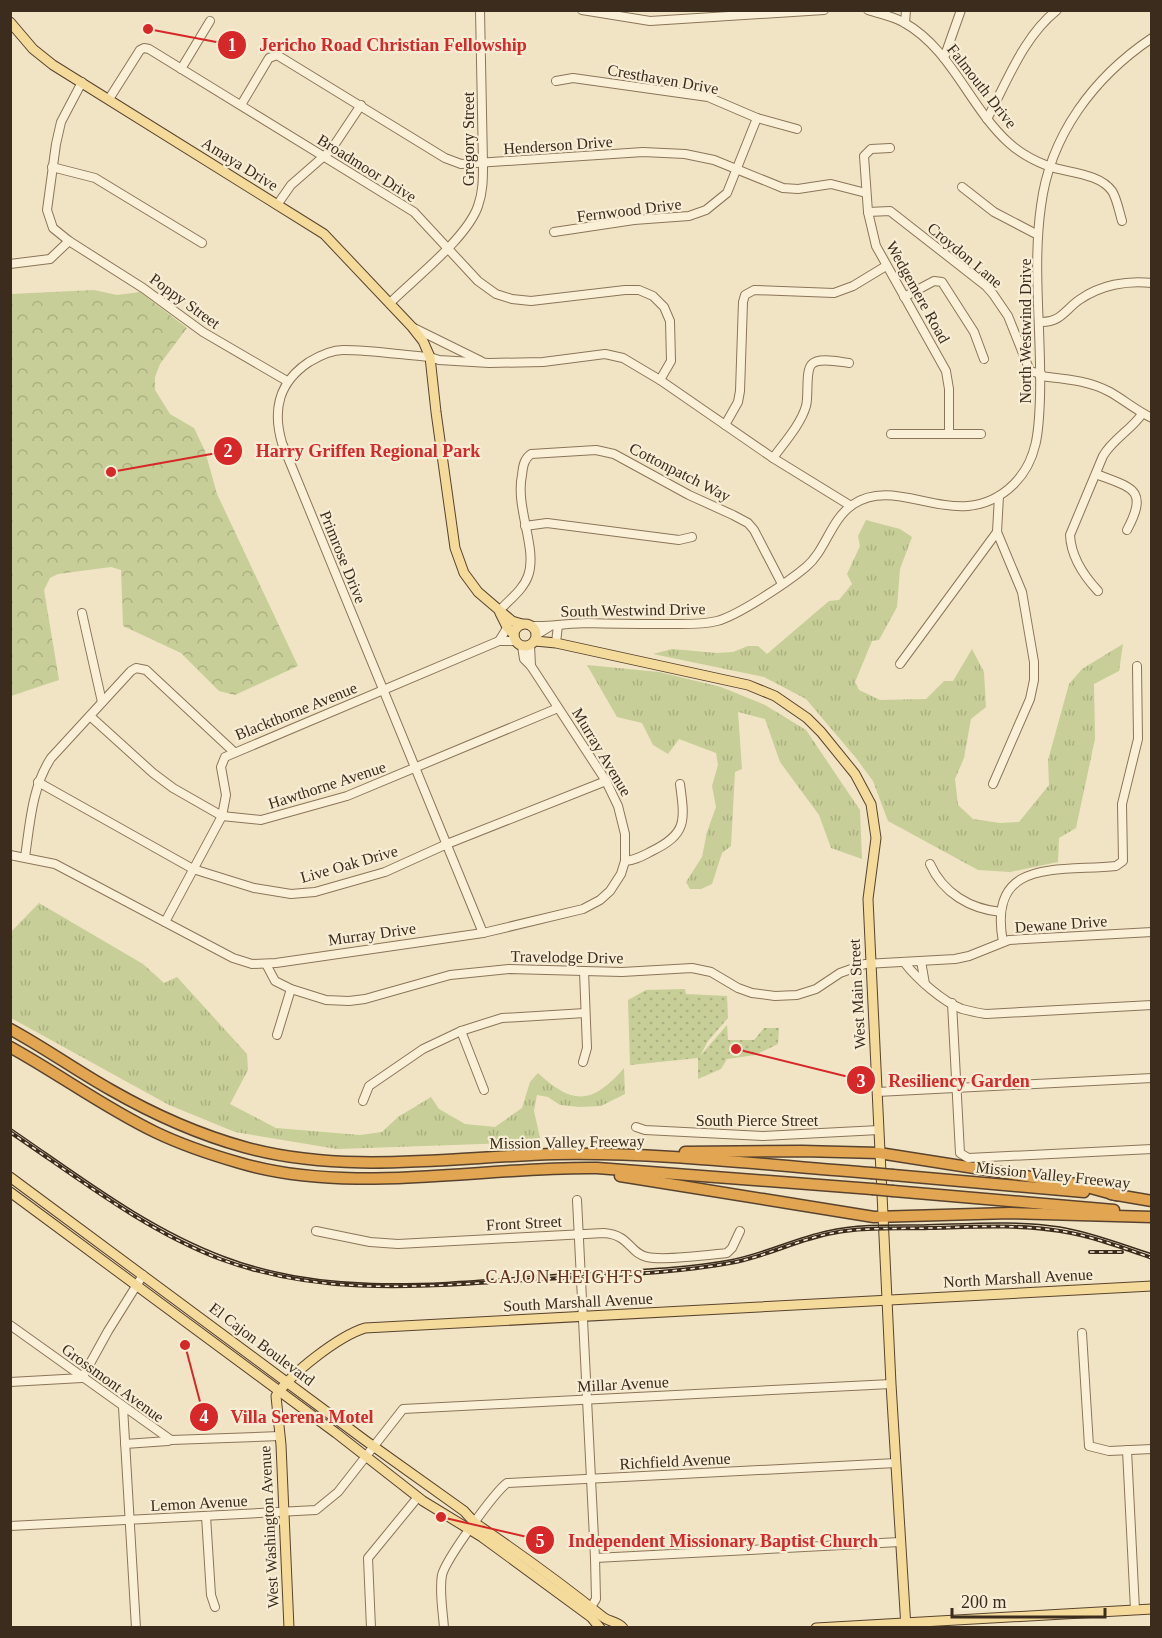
<svg xmlns="http://www.w3.org/2000/svg" width="1162" height="1638" viewBox="0 0 1162 1638" font-family="'Times New Roman',serif">
<style>
.grass{fill:url(#grass-tufts)}
.forest{fill:url(#forest-crowns)}
.garden{fill:url(#garden-dots)}
.lines{fill:none;stroke-linecap:round;stroke-linejoin:round}
.minor-casing{stroke:#8b7559;stroke-width:10}
.major-casing{stroke:#59432e;stroke-width:11}
.highway-casing{stroke:#59432e;stroke-width:13}
.minor{stroke:#faf0d7;stroke-width:8}
.major{stroke:#f4da9b;stroke-width:9}
.highway{stroke:#e2a652;stroke-width:10}
.tram{stroke:#3b2c1e;stroke-width:1.5}
.rail-casing{stroke:#3b2c1e;stroke-width:4}
.rail{stroke:#f7edd4;stroke-width:1.5;stroke-dasharray:4.5;stroke-linecap:butt}
.highway-bridge-casing{stroke:#59432e;stroke-width:13;stroke-linecap:butt}
.highway-bridge{stroke:#e2a652;stroke-width:10}
.labels{text-anchor:middle;dominant-baseline:central;stroke-width:4.5;stroke-linejoin:round;paint-order:stroke}
.street-label{font-size:16px;fill:#3b2c1e;stroke:#f7edd4}
.neighbourhood-label{font-size:18px;letter-spacing:1.5px;fill:#692e1c;stroke:#f7edd4}
.leader{fill:none;stroke:#d62828;stroke-width:2}
.callout-dot{fill:#d62828;stroke:#f7edd4;stroke-width:2}
.mark-label{font-size:18px;text-anchor:middle;font-weight:bold;fill:#fff}
.callout-label{font-size:18px;text-anchor:middle;font-weight:bold;fill:#d62828;stroke:#f7edd4;stroke-width:4.5;stroke-linejoin:round;paint-order:stroke}
</style>
<defs>
<pattern id="grass-tufts" width="24" height="20" patternUnits="userSpaceOnUse" patternTransform="scale(1.5)"><rect width="24" height="20" fill="#c7ce97"/><path d="M3 7l-1-3M5 7V3M7 7l1-3M15 17l-1-3M17 17v-4M19 17l1-3" fill="none" stroke="#acb182"/></pattern>
<pattern id="forest-crowns" width="20" height="18" patternUnits="userSpaceOnUse" patternTransform="scale(1.5)"><rect width="20" height="18" fill="#c7ce97"/><path d="M2 6a3 3 0 1 1 6 0M12 15a3 3 0 1 1 6 0" fill="none" stroke="#acb182"/></pattern>
<pattern id="garden-dots" width="8" height="8" patternUnits="userSpaceOnUse" patternTransform="scale(1.5)"><rect width="8" height="8" fill="#c7ce97"/><path d="M2 2h.1M6 6h.1" fill="none" stroke="#acb182" stroke-width="1.8" stroke-linecap="round"/></pattern>
</defs>
<rect width="100%" height="100%" fill="#f0e4c4"/>
<g class="grass">
<path d="M866,520L900,529L912,537L900,569L897,607L879,640L872,641L855,682L859,690L880,700L926,699L944,681H953L972,649L984,672L986,707L971,719L964,758L955,779L958,805L973,819L1000,823L1019,822L1049,785L1048,760L1069,684L1082,669L1123,644L1119,671L1094,684L1095,739L1076,828L1059,838L1058,862L1010,872L978,870L888,821L873,781L856,758L806,699L764,677L653,654L672,649L717,653L733,652L748,646H758L767,654L829,601L839,600L852,584L847,574L860,546L858,536Z"/>
<path d="M587,665L659,672L721,687L765,705L806,730L860,810L862,859L831,848L819,815L780,762L765,719L738,712L742,769L735,772L731,846L722,853L712,884L701,889H690L686,882L702,857L707,832L716,807L712,786L718,765L716,753L679,739L668,754L653,745L642,723L617,717Z"/>
<path d="M39,903L143,964L164,983L177,977L247,1054L248,1070L230,1104L276,1128L360,1135L382,1132L398,1117L431,1097L439,1109L465,1124L495,1127L522,1108L530,1082L538,1073C573,1106 593,1104 624,1068L625,1094L601,1106L580,1107L560,1105L548,1097L537,1095L534,1111L541,1142L337,1149L235,1132L169,1105L11,1018V932Z"/>
</g>
<path class="forest" d="M94,290L117,295L140,292L187,328L160,364L155,377V390L170,414L194,428L205,451L217,494L298,666L235,695L219,691L181,653L123,626L121,570L111,567L58,574L50,578L44,590L59,680L11,696V294Z"/>
<path class="garden" d="M685,989L686,994L727,996L728,1018L708,1041L700,1056L727,1025L728,1040H754L764,1028H779L778,1044L755,1055L727,1059L721,1069L698,1079V1058L630,1065L628,1000L646,990Z"/>
<g class="lines">
<defs>
<g id="minor">
<path d="M582,10L650,21L824,10"/>
<path d="M868,10C880,14 892,16 903,22C952,49 969,107 1009,143C1020,153 1035,161 1048,166C1068,173 1099,173 1112,191C1117,199 1119,211 1122,221"/>
<path d="M905,23L906,10"/>
<path d="M944,58L961,10"/>
<path d="M181,69L210,21"/>
<path d="M556,81L573,78L708,97L757,118L797,129"/>
<path d="M82,82L61,122L56,144L47,210L53,228L69,241L143,288L203,332L287,381"/>
<path d="M109,99L140,50L144,48L149,49L414,212L478,281L496,294L512,299L531,301L625,290H639L653,296L664,307L670,321L671,361L660,380"/>
<path d="M241,105L269,58L277,55L445,158L461,164L643,152L685,154L714,160L783,188L798,189L831,184L866,193"/>
<path d="M987,119C1007,82 1023,37 1057,10"/>
<path d="M890,148L871,149L864,156L868,212L876,246L946,371L949,389V433"/>
<path d="M52,167L95,178L202,243"/>
<path d="M962,187L994,212L1038,235"/>
<path d="M277,205L291,185L331,150L361,105"/>
<path d="M868,212L890,211L986,286L993,294L1008,316L1030,371L1041,374"/>
<path d="M554,232L634,220L689,216L706,210L727,193L757,118"/>
<path d="M10,264L50,259L69,241"/>
<path d="M904,297L934,281L942,282L974,332L984,359"/>
<path d="M390,303C415,278 467,238 478,206C483,192 483,179 483,164L480,10"/>
<path d="M1040,322C1060,323 1065,310 1079,300C1100,285 1127,280 1152,283"/>
<path d="M414,328L481,361"/>
<path d="M1040,376C1065,379 1088,380 1110,392C1124,400 1137,411 1152,418"/>
<path d="M725,425L738,402L740,391L743,302L745,295L754,290L834,293L853,286L886,266"/>
<path d="M891,434H981"/>
<path d="M773,458C784,443 801,424 806,406C809,396 805,370 812,364C819,357 840,362 849,363"/>
<path d="M1096,474C1132,488 1149,489 1127,530"/>
<path d="M525,526L547,523L679,540L692,537"/>
<path d="M1098,591C1084,576 1071,556 1070,535L1103,456C1113,439 1131,430 1142,414"/>
<path d="M499,611C509,600 523,590 528,576C538,549 515,508 522,475C523,466 524,459 531,454L596,450L614,454L689,495L733,515L748,523L754,530L782,584"/>
<path d="M82,613L102,702"/>
<path d="M531,626C551,627 569,623 588,623C614,624 640,624 666,624C683,624 701,625 717,621C739,615 788,582 806,567C826,550 830,521 852,505C900,472 959,538 1014,484C1038,460 1039,429 1040,397C1042,334 1032,269 1041,206C1050,135 1094,77 1152,38"/>
<path d="M507,628L499,641H516"/>
<path d="M536,635L549,627"/>
<path d="M556,643L558,625"/>
<path d="M530,645L531,666"/>
<path d="M900,664L997,532"/>
<path d="M90,716L153,773L173,788L222,816L261,820L347,796L558,708"/>
<path d="M38,782L193,869L254,888L291,894L315,892L385,872L447,844L606,781"/>
<path d="M993,784L1030,699L1034,680V662L1022,592L997,532L999,496"/>
<path d="M10,855L55,864L233,958L252,964L276,963L483,933L583,909L600,900L610,891L621,874L625,861V834L618,806L606,781L531,666L524,659L522,646"/>
<path d="M25,857C30,823 32,787 51,758L131,671L136,668L146,670L234,752"/>
<path d="M625,861C636,860 642,856 652,851C687,834 685,821 680,784"/>
<path d="M930,864C943,893 970,909 1001,912"/>
<path d="M165,922L222,816L226,795L221,767L225,757L499,641"/>
<path d="M483,933L282,443C272,409 279,382 309,362C319,356 331,350 343,350C370,350 403,355 430,357L439,360L489,363L543,362L605,354L623,358L660,380L773,458L851,506"/>
<path d="M1003,942C987,857 1059,872 1116,866L1123,861L1122,804L1138,739L1137,666"/>
<path d="M921,961L925,984"/>
<path d="M904,962C916,978 943,1002 962,1009C970,1011 978,1013 986,1014L1152,1005"/>
<path d="M266,964L275,981L291,989L326,1000L349,1001L365,999L450,975L509,969L622,972L692,968L711,972L738,988L752,993L775,996L797,995L816,989L840,973L865,964L955,959L969,956L1009,940L1152,932"/>
<path d="M952,1003L960,1153L968,1158L1152,1149"/>
<path d="M461,1031L484,1090"/>
<path d="M277,1035L291,989"/>
<path d="M583,1062L587,1048L584,971"/>
<path d="M877,1092L1152,1078"/>
<path d="M363,1101L369,1086L423,1049L461,1031L502,1018L585,1013"/>
<path d="M636,1127L645,1130L763,1136L879,1130"/>
<path d="M577,1200L595,1558L596,1599L591,1607"/>
<path d="M316,1231L370,1242L398,1244L604,1233C630,1235 629,1253 647,1257C664,1261 708,1255 727,1253L732,1248L740,1231"/>
<path d="M10,1325L171,1440L280,1436"/>
<path d="M1082,1333L1089,1446L1109,1451L1152,1449"/>
<path d="M10,1382L82,1378L108,1331L143,1275"/>
<path d="M123,1407L136,1628"/>
<path d="M125,1444L168,1441L171,1440"/>
<path d="M1127,1450L1135,1610"/>
<path d="M206,1516L211,1595L215,1607"/>
<path d="M10,1526L316,1510L338,1492L403,1409L891,1384"/>
<path d="M595,1558L900,1542"/>
<path d="M371,1628L368,1558L418,1497"/>
<path d="M444,1628C443,1612 439,1591 442,1575C446,1559 494,1493 507,1483L896,1463"/>
</g>
<g id="major">
<path d="M10,22L33,49L53,65L324,234L412,327L423,341L430,357L436,412L455,548L464,573L478,592L512,621L522,624"/>
<path d="M500,613L507,627L514,635"/>
<circle cx="525" cy="635" r="11"/>
<path d="M535,641L556,643L748,685L775,696L807,718L821,732L855,774L871,804L876,838L868,899L891,1384L906,1628"/>
<path d="M10,1177L366,1441L464,1511L475,1523C519,1553 562,1584 603,1617C609,1622 617,1621 623,1628"/>
<path d="M10,1192L336,1433L423,1501L482,1537L591,1617L600,1628"/>
<path d="M289,1628L281,1445L276,1396C291,1373 339,1336 365,1328L1152,1286"/>
<path d="M816,1628L1152,1609"/>
</g>
<g id="highway">
<path d="M10,1029C45,1048 77,1071 111,1090C153,1114 197,1134 244,1147C344,1175 452,1157 555,1154C660,1152 765,1165 871,1173"/>
<path d="M10,1047C59,1074 105,1108 155,1132C182,1145 212,1155 240,1163C352,1196 482,1166 597,1168L872,1189"/>
<path d="M685,1152L802,1151L879,1153L1076,1184L1116,1195"/>
<path d="M893,1175L1084,1192"/>
<path d="M620,1176L874,1217L1010,1213L1152,1217"/>
<path d="M893,1191L1114,1210"/>
<path d="M1111,1194L1152,1201"/>
</g>
</defs>
<use href="#minor" class="minor-casing"/>
<use href="#major" class="major-casing"/>
<use href="#highway" class="highway-casing"/>
<use href="#minor" class="minor"/>
<use href="#major" class="major"/>
<use href="#highway" class="highway"/>
<path class="tram" d="M10,1128C79,1175 147,1228 225,1257C333,1298 450,1282 563,1274C618,1270 675,1270 730,1260C763,1254 794,1238 827,1231C858,1224 891,1225 922,1225C968,1224 1015,1220 1060,1227C1091,1232 1121,1244 1152,1254"/>
<defs>
<g id="rail">
<path d="M10,1132C77,1177 144,1230 220,1259C329,1299 432,1285 545,1279C606,1275 670,1274 730,1263C766,1257 798,1239 833,1233C864,1227 897,1229 929,1228C972,1227 1017,1224 1060,1231C1092,1236 1121,1247 1152,1258"/>
<path d="M1090,1252H1122"/>
</g>
</defs>
<use href="#rail" class="rail-casing"/>
<use href="#rail" class="rail"/>
<defs>
<g id="highway-bridge">
<path d="M871,1173L893,1175"/>
<path d="M872,1189L893,1191"/>
</g>
</defs>
<use href="#highway-bridge" class="highway-bridge-casing"/>
<use href="#highway-bridge" class="highway-bridge"/>
</g>
<g class="labels">
<g class="street-label">
<text transform="translate(663 79) rotate(10)">Cresthaven Drive</text>
<text transform="translate(982 86) rotate(52)">Falmouth Drive</text>
<text transform="translate(468 139) rotate(-90)">Gregory Street</text>
<text transform="translate(558 145) rotate(-4)">Henderson Drive</text>
<text transform="translate(240 164) rotate(32)">Amaya Drive</text>
<text transform="translate(367 168) rotate(32)">Broadmoor Drive</text>
<text transform="translate(629 210) rotate(-7)">Fernwood Drive</text>
<text transform="translate(965 255) rotate(40)">Croydon Lane</text>
<text transform="translate(918 292) rotate(61)">Wedgemere Road</text>
<text transform="translate(185 301) rotate(36)">Poppy Street</text>
<text transform="translate(1025 331) rotate(-90)">North Westwind Drive</text>
<text transform="translate(680 472) rotate(27)">Cottonpatch Way</text>
<text transform="translate(343 557) rotate(68)">Primrose Drive</text>
<text transform="translate(633 610) rotate(-1)">South Westwind Drive</text>
<text transform="translate(296 711) rotate(-22)">Blackthorne Avenue</text>
<text transform="translate(602 752) rotate(59)">Murray Avenue</text>
<text transform="translate(327 785) rotate(-18)">Hawthorne Avenue</text>
<text transform="translate(349 864) rotate(-16)">Live Oak Drive</text>
<text transform="translate(1061 924) rotate(-4)">Dewane Drive</text>
<text transform="translate(372 934) rotate(-8)">Murray Drive</text>
<text transform="translate(567 957) rotate(1)">Travelodge Drive</text>
<text transform="translate(857 994) rotate(-93)">West Main Street</text>
<text x="757" y="1120">South Pierce Street</text>
<text transform="translate(567 1142) rotate(-1)">Mission Valley Freeway</text>
<text transform="translate(1053 1175) rotate(6)">Mission Valley Freeway</text>
<text transform="translate(524 1223) rotate(-3)">Front Street</text>
<text transform="translate(1018 1278) rotate(-3)">North Marshall Avenue</text>
<text transform="translate(578 1302) rotate(-3)">South Marshall Avenue</text>
<text transform="translate(262 1344) rotate(37)">El Cajon Boulevard</text>
<text transform="translate(113 1383) rotate(36)">Grossmont Avenue</text>
<text transform="translate(623 1384) rotate(-3)">Millar Avenue</text>
<text transform="translate(675 1461) rotate(-3)">Richfield Avenue</text>
<text transform="translate(199 1503) rotate(-3)">Lemon Avenue</text>
<text transform="translate(269 1527) rotate(-93)">West Washington Avenue</text>
</g>
<g class="neighbourhood-label">
<text x="565" y="1277">CAJON HEIGHTS</text>
</g>
</g>
<path class="leader" d="M148 29L232 45M111 472L228 451M736 1049L861 1080M185 1345L204 1417M441 1517L540 1540"/>
<g class="callout-dot">
<circle cx="148" cy="29" r="6"/>
<circle cx="111" cy="472" r="6"/>
<circle cx="736" cy="1049" r="6"/>
<circle cx="185" cy="1345" r="6"/>
<circle cx="441" cy="1517" r="6"/>
<circle cx="232" cy="45" r="15"/>
<circle cx="228" cy="451" r="15"/>
<circle cx="861" cy="1080" r="15"/>
<circle cx="204" cy="1417" r="15"/>
<circle cx="540" cy="1540" r="15"/>
</g>
<g class="mark-label">
<text x="232" y="51">1</text>
<text x="228" y="457">2</text>
<text x="861" y="1087">3</text>
<text x="204" y="1423">4</text>
<text x="540" y="1547">5</text>
</g>
<g class="callout-label">
<text x="393" y="51">Jericho Road Christian Fellowship</text>
<text x="368" y="457">Harry Griffen Regional Park</text>
<text x="959" y="1087">Resiliency Garden</text>
<text x="302" y="1423">Villa Serena Motel</text>
<text x="723" y="1547">Independent Missionary Baptist Church</text>
</g>
<rect width="1162" height="1638" fill="none" stroke="#3b2c1e" stroke-width="24"/>
<path d="M952 1608v9h153v-9" fill="none" stroke="#3b2c1e" stroke-width="3"/>
<text x="961" y="1608" font-size="18" fill="#3b2c1e" stroke="#f7edd4" stroke-width="4.5" paint-order="stroke">200 m</text>
</svg>
